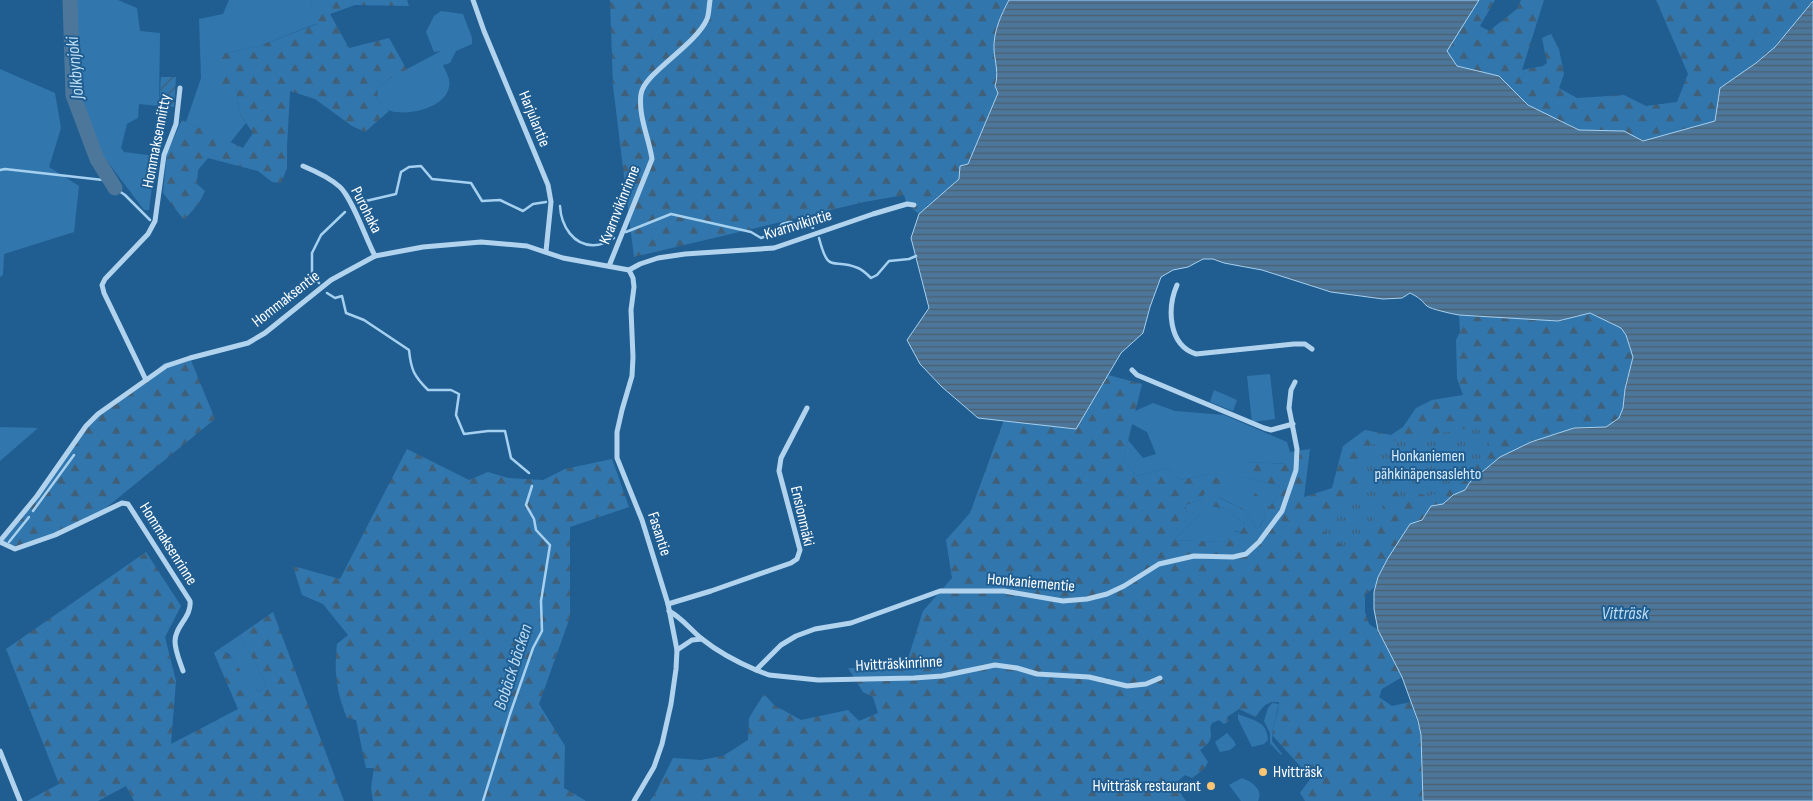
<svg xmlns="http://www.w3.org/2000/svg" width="1813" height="801" viewBox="0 0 1813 801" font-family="'Sofia Sans Condensed',sans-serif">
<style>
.grass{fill:#3177ae}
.forest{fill:url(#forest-firs)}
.park{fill:url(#park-tufts)}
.garden{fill:url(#garden-furrows)}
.water{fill:url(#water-rules);stroke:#a6d0ef}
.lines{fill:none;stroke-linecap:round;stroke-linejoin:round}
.stream{stroke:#a6d0ef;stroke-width:2.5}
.river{stroke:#4c779b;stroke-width:15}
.street{stroke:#b2d3ed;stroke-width:5}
.poi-dot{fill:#fbc573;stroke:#205e92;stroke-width:2}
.labels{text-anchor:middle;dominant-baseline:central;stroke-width:4;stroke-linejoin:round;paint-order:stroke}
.street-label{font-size:16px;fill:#fff;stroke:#205e92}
.park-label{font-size:16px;fill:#d8ebfa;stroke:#205e92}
.poi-label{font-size:16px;fill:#fff;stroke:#205e92;text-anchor:start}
.water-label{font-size:18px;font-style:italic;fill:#beddf4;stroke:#205e92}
</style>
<defs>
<pattern id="forest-firs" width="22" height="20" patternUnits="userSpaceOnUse" patternTransform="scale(1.25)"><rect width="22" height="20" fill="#3177ae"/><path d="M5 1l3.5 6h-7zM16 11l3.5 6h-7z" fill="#405f78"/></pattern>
<pattern id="park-tufts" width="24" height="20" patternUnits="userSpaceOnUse" patternTransform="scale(1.25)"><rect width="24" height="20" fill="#3177ae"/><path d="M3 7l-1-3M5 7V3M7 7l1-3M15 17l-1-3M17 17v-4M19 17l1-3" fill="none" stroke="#405f78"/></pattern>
<pattern id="garden-furrows" width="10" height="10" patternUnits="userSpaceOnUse" patternTransform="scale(1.25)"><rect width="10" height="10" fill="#3177ae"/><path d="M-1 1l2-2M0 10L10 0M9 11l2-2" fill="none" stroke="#405f78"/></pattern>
<pattern id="water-rules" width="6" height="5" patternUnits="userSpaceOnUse" patternTransform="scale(1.25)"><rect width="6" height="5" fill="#4c779b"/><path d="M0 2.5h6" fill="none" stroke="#4c5f70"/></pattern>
</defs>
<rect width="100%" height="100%" fill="#205e92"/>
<g class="grass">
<path d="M74,0H118L137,8L140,31L160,33L159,106L139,104L138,118L127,124L121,148L124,152L156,156L149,210H144L85,132L77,114Z"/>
<path d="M229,0H310L318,23L259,46L222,54L236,87L240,114L246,123L230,143L186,122L201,78L199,19L223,14Z"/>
<path d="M441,11L463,14L472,38V44L456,51L450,63L443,65C446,72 451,79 449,87C445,108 409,116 391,111C386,110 382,105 378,102L377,88L392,77L441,51L434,52L426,32L434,16Z"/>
<path d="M0,69L55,93L61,128L49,167L79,186L74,232L4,254L3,275L0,277Z"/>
<path d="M1270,374L1275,419L1252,422L1247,376Z"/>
<path d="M1214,390L1237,400L1233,411L1210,402Z"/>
<path d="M1153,403L1175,411L1224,415L1287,442L1290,452L1288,464L1247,462L1244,477L1280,486L1270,508L1247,486L1265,517L1259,528L1257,529L1245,510L1218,497L1212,506L1226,509L1245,524L1242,531L1224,532L1229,539L1224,542L1174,540L1200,514H1187L1185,505L1200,500L1211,474L1180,480L1167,468L1137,476L1123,461L1128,440L1143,458L1156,454L1147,432L1132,424L1135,411Z"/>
<path d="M0,427L38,428L0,461Z"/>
<path d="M240,635L266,683L260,692L248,683L229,654L219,649Z"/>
<path d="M1272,703L1279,704L1273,727L1272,741L1282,754L1281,755L1270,743V733L1264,721L1268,708Z"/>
<path d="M1238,714C1253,721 1267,720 1268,740L1264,744L1252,747L1238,719Z"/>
<path d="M1227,733L1234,741L1236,745L1230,750L1220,752L1215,742Z"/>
<path d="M1242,778C1251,781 1264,790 1258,801H1241L1229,785Z"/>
</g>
<g class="forest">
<path d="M310,0H407L409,6L355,5L330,14L349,48L389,38L407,70L392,77L377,88L378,102L389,111L365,132L352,126L315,99L290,91L287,147V168L281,183L272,182L258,171L208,158L198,170L197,184L205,191L199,203L184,220L163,193L167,153L182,120L243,148L253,133L240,114L236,87L214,82L222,54L259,46L317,24Z"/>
<path d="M610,0H1009C1001,15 993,32 994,50C995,62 999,74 995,86L998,93L968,164L959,179L919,214L907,204L904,195L864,202L634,257L613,86Z"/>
<path d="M1479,0H1495L1480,26L1489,31L1517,9L1521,0H1544L1522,70L1543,66L1547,63L1542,38L1551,34L1559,49L1564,74L1559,88L1577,98L1624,95L1646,106L1677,102L1688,74L1656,0H1813L1775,47L1756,63L1720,88L1715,121L1643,141L1624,131L1579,130L1528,105L1499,76L1457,66L1446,51Z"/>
<path d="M1590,313L1621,328L1626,335L1633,357L1625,389L1623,408L1619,418L1606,427L1574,428L1531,442L1500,457L1470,482L1465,490L1453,495L1443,504L1431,506L1422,520L1410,524L1378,577L1376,586L1365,595V612L1369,624L1378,630L1402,677L1382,689L1379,697L1392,706L1411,702L1421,735L1423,801H1305L1300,793L1311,778L1273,736C1272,721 1279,715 1279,702C1266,701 1262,707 1256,717L1239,709L1227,717L1229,721L1224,724L1219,720L1212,723L1210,728C1213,739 1209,744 1200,750L1208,762L1204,769L1192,778L1185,775L1178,781L1177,788L1186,801H650L656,792L673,758L701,760L723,756L748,740L749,718L764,694L774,705L801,720L848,710L859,721L878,713L873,697L863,692L848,668L889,669L906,665L923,611L952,578L946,540L970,513L1004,420L1076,429L1108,375L1142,384L1123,461L1137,476L1167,468L1180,480L1211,474L1227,484L1224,490L1208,489L1200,500L1185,505L1187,514L1201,513L1174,540L1224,542L1229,539L1223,532L1230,530L1235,532L1242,531L1245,524L1226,509L1212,506L1217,497L1245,510L1257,529L1260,527L1265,517L1242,490L1247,485L1270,507L1280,486L1244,477L1239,469L1247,462L1287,464L1290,452L1310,449L1304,497L1332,488L1343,446L1365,430L1391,435L1403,427L1416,408L1432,400L1463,395L1457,378L1456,340L1460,332L1459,315L1558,321Z"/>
<path d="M190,358L215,419L102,511L55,535L15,549L0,542L86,426L99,413L146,380L164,363Z"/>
<path d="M407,449L469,480L488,472L508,478L543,480L565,469L612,459L629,507L570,527V617L539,704L565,746L564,788L586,801H373L371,788L374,768H366L356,720L347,718C336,691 334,672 337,644L348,635L323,604L302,595L293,566L340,579Z"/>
<path d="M146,552L181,606L165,637L176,681L171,744L238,709L214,653L219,649C239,658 240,679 260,692L266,683L240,635L273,612L344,801H134L126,786L98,801H27L59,784L6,649Z"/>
</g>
<path class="park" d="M1488,425L1490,444L1463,482L1428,497L1419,493L1402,502L1398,488L1350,551L1315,524L1360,489L1363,446Z"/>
<path class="garden" d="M161,77H176L174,107L159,106Z"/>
<path class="water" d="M1009,0H1479L1447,51L1457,66L1499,76L1528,105L1579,130L1624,131L1643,141L1715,121L1720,88L1756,63L1775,47L1813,1V801H1423L1421,735L1418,721L1402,677L1378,630L1374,609V592L1378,577L1388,558L1410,524L1422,520L1431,506L1443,504L1453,495L1465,490L1470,482L1500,457L1531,442L1574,428L1606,427L1619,418L1623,408L1625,389L1633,357L1626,335L1621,328L1590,313L1558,321L1459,315C1453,314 1430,309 1427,306C1424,304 1423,301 1421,300C1418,297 1414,295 1410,293L1402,298L1383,299L1331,292L1262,270L1224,263L1213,259H1203L1188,267L1173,270L1161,277L1150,307L1143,333L1121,353L1076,429L978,418L942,387L920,364L907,340L929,308L911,238L919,214L959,179L960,166L968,164L998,93L995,86C999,74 995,62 994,50C993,32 1001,15 1009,0Z"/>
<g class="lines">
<g class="stream">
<path d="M0,170L5,169L103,180L125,195L150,220"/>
<path d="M357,203L396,194L401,172L409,167L421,166L432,179L471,183L482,201L500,200L523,211L533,204L546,202"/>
<path d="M560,206C561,225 573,247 596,245C601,245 609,241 614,238"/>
<path d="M626,232L671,214L751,232L761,238L774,233L782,224L789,222L804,223L813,228"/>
<path d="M819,238C829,276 832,257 858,268C863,270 867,274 871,278L877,275L889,261L909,259L916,256"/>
<path d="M319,283L312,273V253L321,235L345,212"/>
<path d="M327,293L335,298L342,296L346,313L364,320L409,350C411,370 414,376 428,390H451L459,394L456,415L464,434L488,431H505L511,458L529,473"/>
<path d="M33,511L74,455"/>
<path d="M9,542L29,517"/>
<path d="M483,801L510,714L533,648L542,631L541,601L550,545L536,530L534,519L526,505L532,486"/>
</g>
<path class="river" d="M70,0L73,95L97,159L115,188"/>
<g class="street">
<path d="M473,0L484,31L548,185L551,202L546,251"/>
<path d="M303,166C315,171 329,177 340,187C352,198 366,239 375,256"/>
<path d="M609,266L652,159C649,138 638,116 641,94C644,73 696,45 707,19C709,14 709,6 710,0"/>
<path d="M629,270L633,278L634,287L631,310L633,357L632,376L622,410L617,432V458L642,520L668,604L677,650L676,669L671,704L662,744L654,767L634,801"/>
<path d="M629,270L640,264L658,258L685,254L774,248L873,214L907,204L914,205"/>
<path d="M1177,285C1167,308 1168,345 1196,354L1294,344H1305L1312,349"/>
<path d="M1132,370L1137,375L1264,428L1271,430L1293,424"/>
<path d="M146,380L104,293L102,285L105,279L148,234L155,221L164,155L176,124L180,88"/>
<path d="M0,541L37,496L86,426L98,414L166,366L190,358L248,343L265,333L331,280L375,256L423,247L481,242L527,246L563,258L629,270"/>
<path d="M0,542L15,549L55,535L122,503L128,504L190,601C192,617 175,626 175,641C175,651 180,662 183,671"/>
<path d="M668,604L711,591L791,563L797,559L800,550L779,471L781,458L807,408"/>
<path d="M669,611C682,618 690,629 702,639C717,651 737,662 756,670L781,645L796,636L815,629L851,623L940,591H1004L1063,601L1087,599L1107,594L1124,586L1159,564L1194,556L1233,557L1246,554L1259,542L1282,511L1296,470L1297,449L1289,408L1291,390L1295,382"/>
<path d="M677,650L692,640L702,639"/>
<path d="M756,670L769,675L818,680L914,678L942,676L995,665L1017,668L1037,674L1089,677L1127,686L1146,684L1160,678"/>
<path d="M0,751L20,801"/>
</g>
</g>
<g class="poi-dot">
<circle cx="1263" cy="772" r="5"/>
<circle cx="1211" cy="786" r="5"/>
</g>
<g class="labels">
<g class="street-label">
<text transform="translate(534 119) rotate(68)">Harjulantie</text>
<text transform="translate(157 141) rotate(-79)">Hommaksenniitty</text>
<text transform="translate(620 205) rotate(-68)">Kvarnvikinrinne</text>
<text transform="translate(366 210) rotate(63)">Purohaka</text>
<text transform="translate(798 225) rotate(-17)">Kvarnvikintie</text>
<text transform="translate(286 299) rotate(-38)">Hommaksentie</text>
<text transform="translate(802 516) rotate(77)">Ensionmäki</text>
<text transform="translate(659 534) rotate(72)">Fasantie</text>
<text transform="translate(168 544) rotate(58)">Hommaksenrinne</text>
<text transform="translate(1031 583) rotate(5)">Honkaniementie</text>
<text transform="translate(899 664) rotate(-3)">Hvitträskinrinne</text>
</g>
<g class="park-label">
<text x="1428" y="456">Honkaniemen<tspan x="1428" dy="18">pähkinäpensaslehto</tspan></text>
</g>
<g class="poi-label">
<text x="1273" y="772">Hvitträsk</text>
<text x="1201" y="786" text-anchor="end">Hvitträsk restaurant</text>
</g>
<g class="water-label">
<text transform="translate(75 68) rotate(-95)">Jolkbynjoki</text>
<text x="1625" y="613">Vitträsk</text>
<text transform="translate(513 667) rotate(-72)">Bobäck bäcken</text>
</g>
</g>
</svg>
